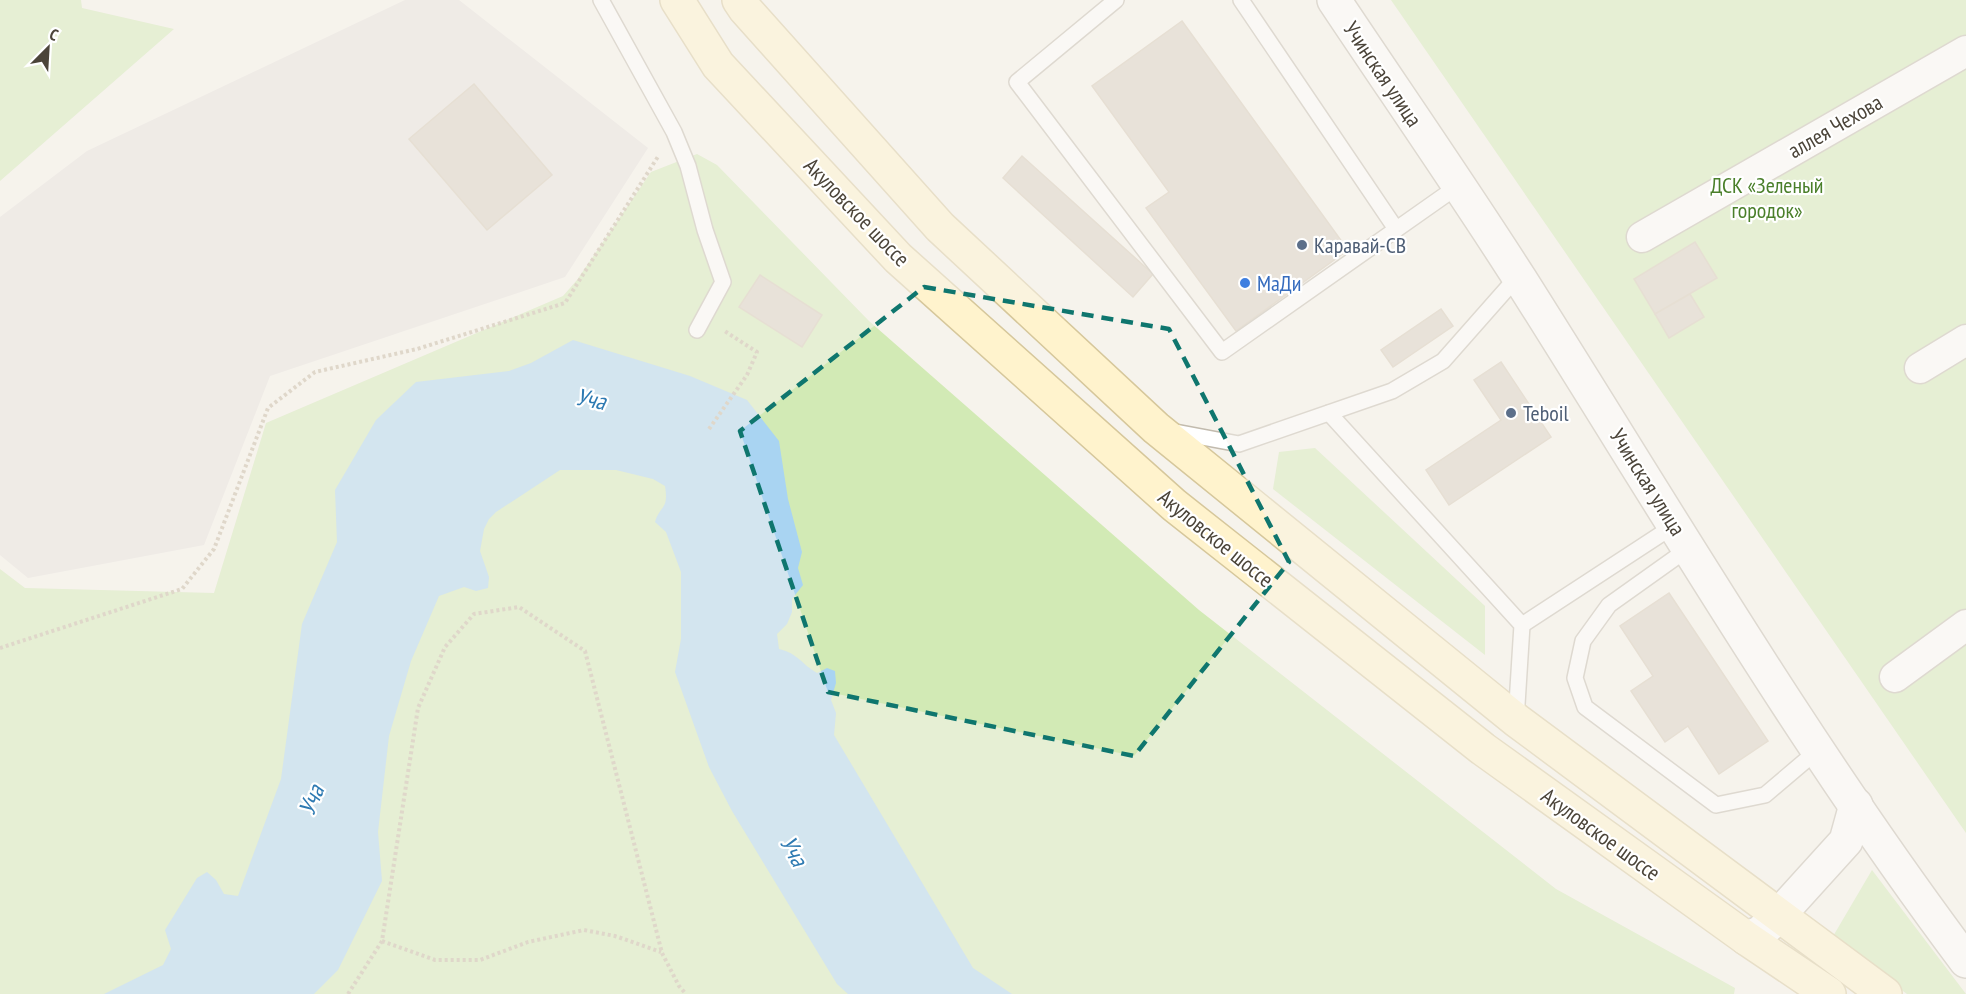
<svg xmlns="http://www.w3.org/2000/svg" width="1966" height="994" viewBox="0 0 1966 994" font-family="'PT Sans Narrow',sans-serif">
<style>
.industrial{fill:#e6e2dd}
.green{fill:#d2eab5}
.water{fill:#a9d4f2}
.building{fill:#d8cfc1;stroke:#d3c7b4;stroke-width:1.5}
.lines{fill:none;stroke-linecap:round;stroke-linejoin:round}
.service-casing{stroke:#c2bbae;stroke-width:18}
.minor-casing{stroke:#c2bbae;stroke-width:33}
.tertiary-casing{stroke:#c2bbae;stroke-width:36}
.secondary-casing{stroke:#d6c79b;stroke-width:36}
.path{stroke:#c4b79f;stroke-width:4;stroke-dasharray:3 3;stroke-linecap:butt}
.service{stroke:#fff;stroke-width:15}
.minor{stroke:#fff;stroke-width:30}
.tertiary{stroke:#fff;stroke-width:33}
.secondary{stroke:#fff3cd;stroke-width:33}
.marked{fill:none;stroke:#0f766e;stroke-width:4.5;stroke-dasharray:12 8;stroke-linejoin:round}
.service-dot{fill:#5c6f8a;stroke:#fff;stroke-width:2}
.shop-dot{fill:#3f7fe0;stroke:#fff;stroke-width:2}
.labels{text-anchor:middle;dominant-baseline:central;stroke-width:4.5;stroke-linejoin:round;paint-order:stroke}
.street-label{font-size:22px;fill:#4b4439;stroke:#fff}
.park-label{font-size:22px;fill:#4a7f2a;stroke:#fff}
.service-label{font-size:22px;fill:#4e5e75;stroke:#fff;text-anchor:start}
.shop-label{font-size:22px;fill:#366cbe;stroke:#fff;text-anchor:start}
.water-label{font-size:24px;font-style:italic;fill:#2e7ab2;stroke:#fff}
</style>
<rect width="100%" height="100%" fill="#f6f3ec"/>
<path class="industrial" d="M405,0H459L648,148L565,277L270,376L204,545L28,578L0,555V217L87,151Z"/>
<g class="green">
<path d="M0,0H81L82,8L174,29L0,181Z"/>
<path d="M1391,0H1966V833Z"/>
<path d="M697,154L717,165L869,321L1199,610L1556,889L1735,988L1734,994H0V569L25,588L214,593L266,423L563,296L577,280L651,172Z"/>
<path d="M1315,448L1485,606V655L1273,489L1279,452Z"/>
<path d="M1872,870L1966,994H1907L1832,938Z"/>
</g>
<path class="water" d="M573,340L690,376L747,400L779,441L788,499L802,552L798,568L803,585L792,599V612L787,624L777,634L779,649C799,654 801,664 817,673L827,668L835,671L836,683L831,700L836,713L834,735L973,968L1012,994H848L837,984L732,811L709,767L675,672L681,639V572L666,532L655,522C660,505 669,510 665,486L653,479L616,470H560L496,512L489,519L484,529L480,551L489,577L488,588L476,591L464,587L439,596L411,661L389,736L378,832L382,881L338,970L314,994H104L163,965L171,949L165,930L197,878L207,872L216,880L224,894L238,896L281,779L302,624L337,542L335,490L376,420L416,382L509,371L531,363Z"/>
<g class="building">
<path d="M1182,21L1348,250L1236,331L1146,208L1169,192L1092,86Z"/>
<path d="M474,84L552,175L487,230L409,139Z"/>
<path d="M1022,156L1153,274L1133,297L1003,178Z"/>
<path d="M1695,242L1717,278L1655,314L1634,279Z"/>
<path d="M760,275L822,315L802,347L739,307Z"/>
<path d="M1690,294L1704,317L1669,338L1655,314Z"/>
<path d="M1441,309L1453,326L1393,367L1381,350Z"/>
<path d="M1501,362L1551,437L1449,505L1426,470L1501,420L1474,380Z"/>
<path d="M1669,593L1768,741L1719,774L1688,726L1665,742L1631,691L1653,676L1620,626Z"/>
</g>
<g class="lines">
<defs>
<g id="service">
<path d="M601,0L674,132L688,166L705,230L723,282L697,330"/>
<path d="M1116,0L1017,82L1222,352L1458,186"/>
<path d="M1241,0L1396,229"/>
<path d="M1329,413L1522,625L1516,720"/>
<path d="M1170,431L1239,444L1392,391L1443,361L1518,276"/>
<path d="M1689,548L1609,605L1583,641L1575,678L1585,707L1716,805L1765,795L1818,750"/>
<path d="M1522,625L1675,525"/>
</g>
<g id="minor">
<path d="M1642,237L1966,51"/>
<path d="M1920,368L1966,340"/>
<path d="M1895,677L1966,625"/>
</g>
<g id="tertiary">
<path d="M1334,0C1396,93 1460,185 1520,279C1665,508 1803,744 1966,961"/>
<path d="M1746,938L1760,933L1779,915L1846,841L1856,805"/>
</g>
<g id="secondary">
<path d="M677,0L718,65L898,258L1174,505L1483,749L1746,938L1829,994"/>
<path d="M739,0L745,9L940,227L1156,428L1516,720L1885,994"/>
</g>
</defs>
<use href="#service" class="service-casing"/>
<use href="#minor" class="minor-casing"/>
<use href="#tertiary" class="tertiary-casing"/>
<use href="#secondary" class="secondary-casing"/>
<g class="path">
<path d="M709,429L747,375L757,352L723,330"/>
<path d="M0,648L182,589L214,549L268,408L315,372L417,349L565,303L659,155"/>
<path d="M382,941L435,960H480L528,942L584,930L615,936L661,952"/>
<path d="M348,994L382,941L418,708L445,647L474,614L519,607L585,651L662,953L679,986L686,994"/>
</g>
<use href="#service" class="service"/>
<use href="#minor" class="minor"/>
<use href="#tertiary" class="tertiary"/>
<use href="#secondary" class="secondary"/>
</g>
<path d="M0 0H1966V994H0ZM924,287L1169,329L1289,562L1134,756L828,692L740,431Z" fill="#f6f3ec" fill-opacity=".55" fill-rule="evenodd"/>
<path class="marked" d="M924,287L1169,329L1289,562L1134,756L828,692L740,431Z"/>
<g class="service-dot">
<circle cx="1302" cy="245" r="6"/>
<circle cx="1511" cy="413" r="6"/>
</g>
<circle class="shop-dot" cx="1245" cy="283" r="6"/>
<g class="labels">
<g class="street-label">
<text transform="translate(1383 74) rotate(56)">Учинская улица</text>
<text transform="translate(1835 126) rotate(-30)">аллея Чехова</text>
<text transform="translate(857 212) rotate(46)">Акуловское шоссе</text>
<text transform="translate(1648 482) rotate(58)">Учинская улица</text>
<text transform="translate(1216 538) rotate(39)">Акуловское шоссе</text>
<text transform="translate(1601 834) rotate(36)">Акуловское шоссе</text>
</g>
<g class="park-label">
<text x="1767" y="185">ДСК «Зеленый<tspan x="1767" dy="25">городок»</tspan></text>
</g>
<g class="service-label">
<text x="1314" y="245">Каравай-СВ</text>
<text x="1523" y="413">Teboil</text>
</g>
<g class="shop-label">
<text x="1257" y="283">МаДи</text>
</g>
<g class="water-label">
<text transform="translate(591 399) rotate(11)">Уча</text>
<text transform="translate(311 800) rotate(-68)">Уча</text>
<text transform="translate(794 851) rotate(61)">Уча</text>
</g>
</g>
<g transform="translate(48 48) rotate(24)" stroke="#ffffff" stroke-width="4.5" paint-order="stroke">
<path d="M0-4.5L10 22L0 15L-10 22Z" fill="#4b4439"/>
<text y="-9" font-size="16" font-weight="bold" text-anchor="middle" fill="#4b4439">С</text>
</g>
</svg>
